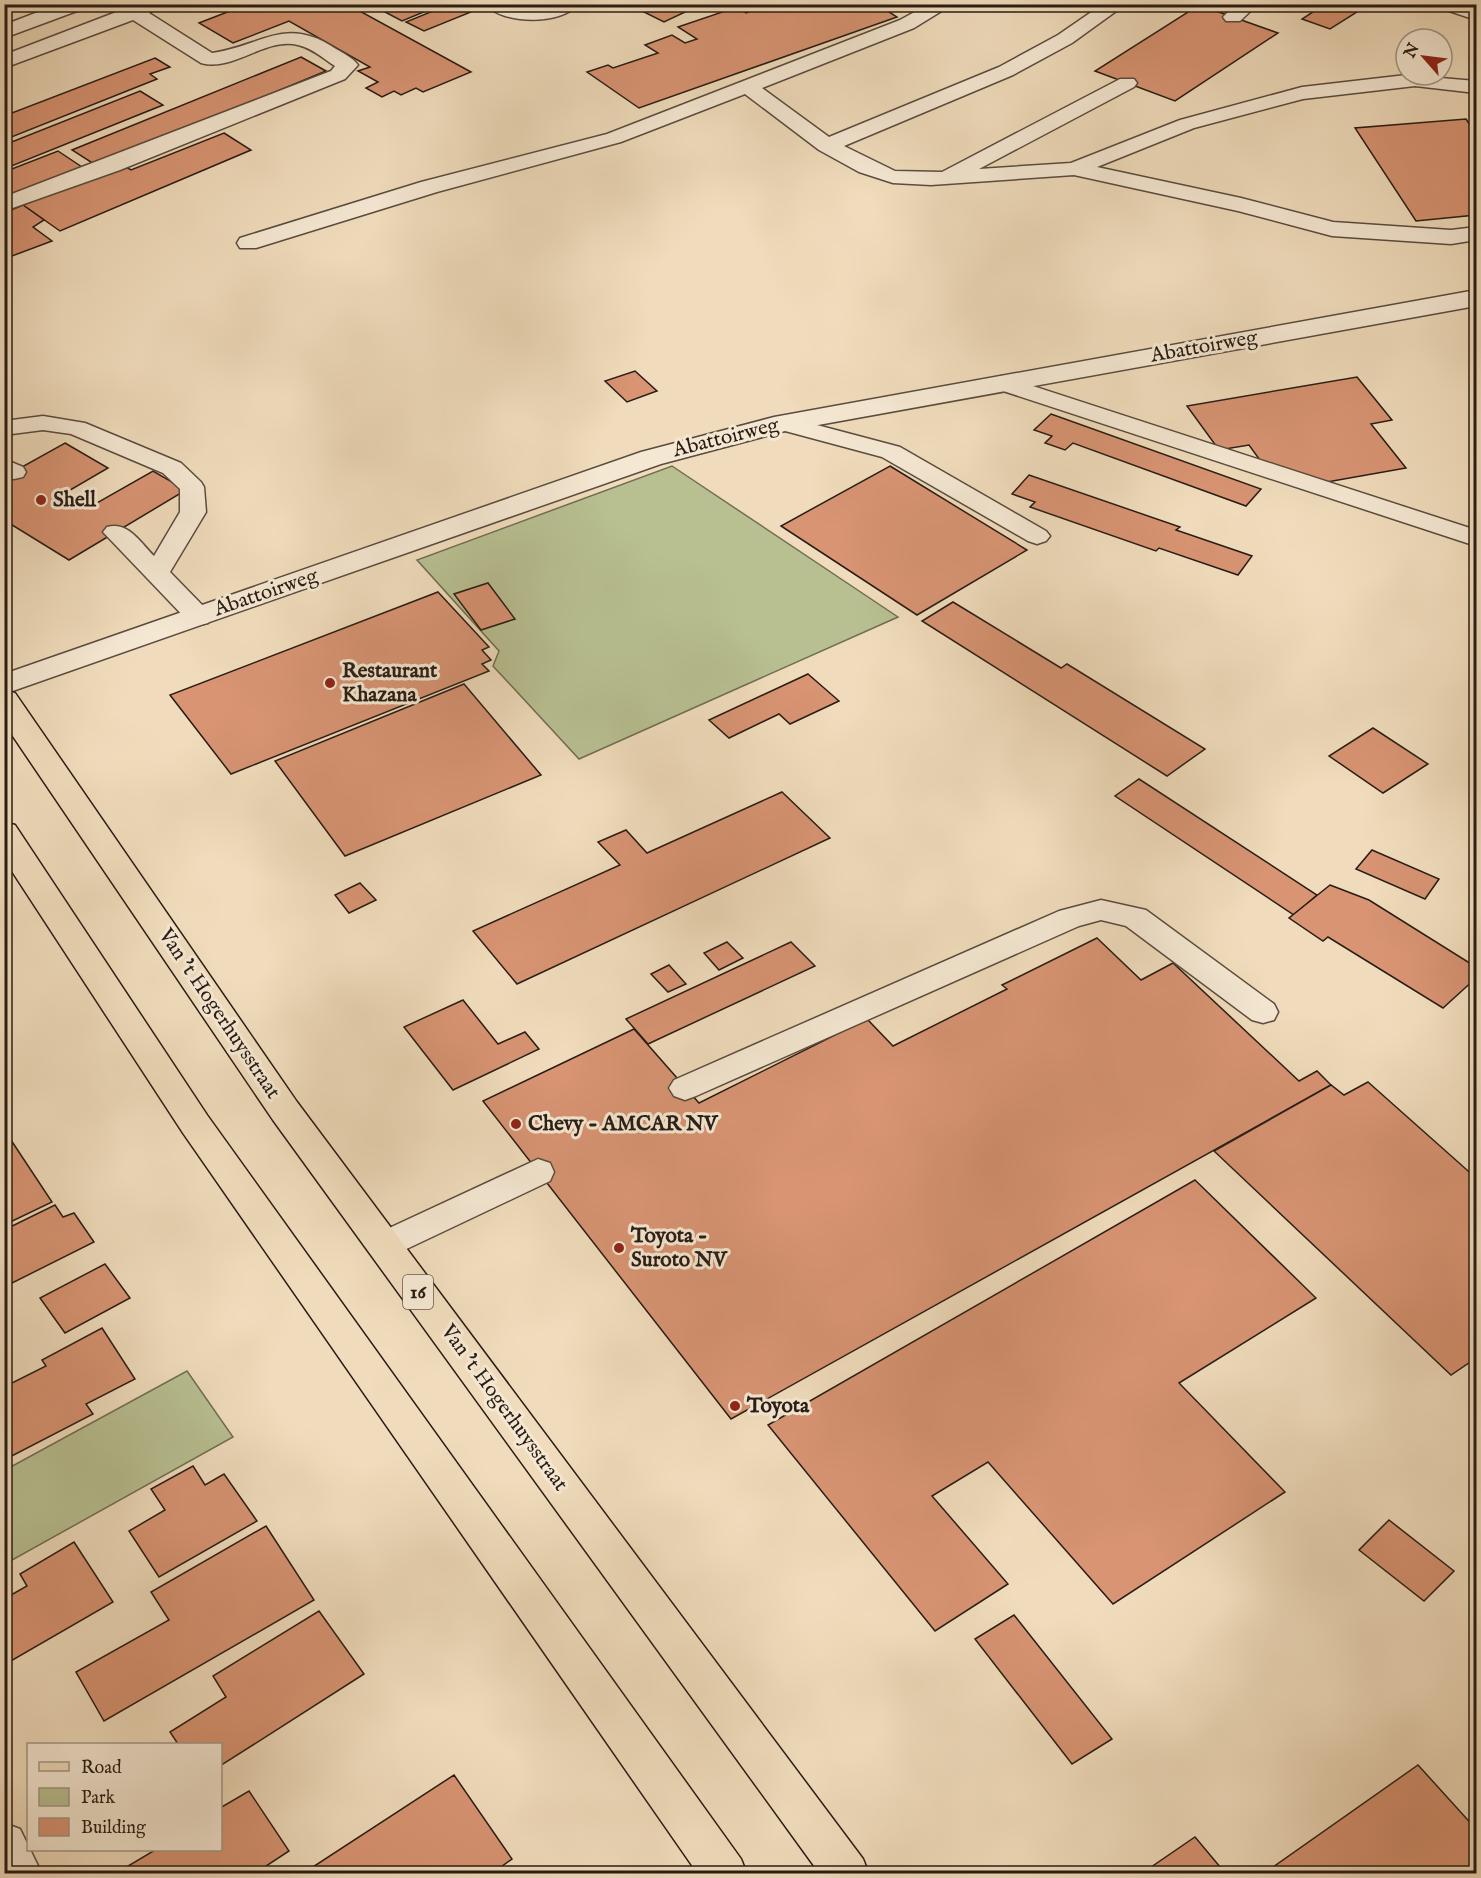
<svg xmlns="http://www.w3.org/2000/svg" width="1481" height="1878" viewBox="0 0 1481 1878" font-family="'IM FELL English',serif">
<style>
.green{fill:#b8c092;stroke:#706e54;stroke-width:1.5}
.building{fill:#d89473;stroke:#281c15;stroke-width:1.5}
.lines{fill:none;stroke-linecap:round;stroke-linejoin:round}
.service-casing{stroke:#5a4c3f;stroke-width:3}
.minor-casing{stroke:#5a4c3f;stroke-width:3}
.primary-casing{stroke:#281c15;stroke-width:3}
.service{fill:#f5e8d3;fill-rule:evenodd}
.minor{fill:#f5e8d3;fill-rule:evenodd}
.primary{fill:#f0dcbc;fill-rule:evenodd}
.poi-dot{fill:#8f2418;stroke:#f5e8d3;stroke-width:2}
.labels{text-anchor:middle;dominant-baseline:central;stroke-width:6;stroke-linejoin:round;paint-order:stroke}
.shield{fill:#f5e8d3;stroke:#66594e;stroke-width:1.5}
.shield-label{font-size:20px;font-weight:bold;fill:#281c15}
.street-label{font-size:21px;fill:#281c15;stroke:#f5e8d3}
.poi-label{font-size:21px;font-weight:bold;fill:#281c15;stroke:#f5e8d3;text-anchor:start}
</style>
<rect width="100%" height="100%" fill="#f0dcbc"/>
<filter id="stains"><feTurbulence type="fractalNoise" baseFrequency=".00333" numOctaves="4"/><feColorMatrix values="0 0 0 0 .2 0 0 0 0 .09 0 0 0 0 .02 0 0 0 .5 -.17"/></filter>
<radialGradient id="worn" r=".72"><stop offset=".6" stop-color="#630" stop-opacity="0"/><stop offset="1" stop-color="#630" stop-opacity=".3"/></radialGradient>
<g class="green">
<path d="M672,466L898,617L579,759L493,666L499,651L417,560Z"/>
<path d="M187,1371L233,1437L5,1564V1470Z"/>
</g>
<g class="building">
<path d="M248,4H347L471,72L423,92L416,88L401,95L394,91L382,97L366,88L378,82L358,71L370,67L289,21L233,43L199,23Z"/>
<path d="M403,4H443L402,21L385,12Z"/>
<path d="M450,4H456L471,12L424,31L406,22Z"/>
<path d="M628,4H702L664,22Z"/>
<path d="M770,4H877L897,17L639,108L587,72L608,65L613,68L658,53L645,45L672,35L685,43L697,39L678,27L737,7L746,13Z"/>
<path d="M1325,4H1335L1357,12L1330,29L1302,19Z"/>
<path d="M1199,5L1278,33L1175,101L1095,71Z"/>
<path d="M301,57L326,71L97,166L72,150Z"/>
<path d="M155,58L170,67L150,74L157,79L4,140V116Z"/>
<path d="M140,91L163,105L4,169V145Z"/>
<path d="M1466,119L1476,134V215L1416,221L1355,128Z"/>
<path d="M224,133L251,150L60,231L23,205L123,165L131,170Z"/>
<path d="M58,151L82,167L4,198V172Z"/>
<path d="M23,205L44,220L33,227L52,241L12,256L4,251V213Z"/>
<path d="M635,371L657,391L627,402L605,381Z"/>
<path d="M1357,377L1392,420L1371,424L1406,468L1327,482L1265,467L1249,445L1219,450L1187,406Z"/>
<path d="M1051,414L1261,489L1246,506L1073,443L1065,450L1045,443L1052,436L1034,430Z"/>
<path d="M65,443L108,468L65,493L90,507L153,471L186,490L69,560L4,520V477Z"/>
<path d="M890,466L1027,550L917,615L781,526Z"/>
<path d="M1029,475L1180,527L1176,530L1252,556L1238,575L1159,548L1156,551L1030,507L1035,502L1012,494Z"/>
<path d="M488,583L515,619L481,630L454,594Z"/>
<path d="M438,592L489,647L482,650L491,660L482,664L489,671L231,774L170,695Z"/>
<path d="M953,602L1061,668L1067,664L1205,749L1167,776L922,621Z"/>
<path d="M808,674L839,701L790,724L779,714L729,738L709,720Z"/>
<path d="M464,684L541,775L345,856L275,761Z"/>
<path d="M1373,728L1428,764L1383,793L1329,756Z"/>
<path d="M1139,779L1317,895L1294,915L1115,796Z"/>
<path d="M782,792L830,838L517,984L473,931L620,865L598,842L626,830L647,853Z"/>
<path d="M1372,850L1439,879L1425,899L1356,869Z"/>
<path d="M360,883L376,900L349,913L335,895Z"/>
<path d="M1330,885L1369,900L1476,967V978L1443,1008L1328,937L1323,941L1289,918Z"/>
<path d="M1097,938L1141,980L1173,963L1299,1081L1317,1071L1331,1085L731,1419L483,1101L634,1029L699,1103L867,1019L893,1046L1007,989L1002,985Z"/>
<path d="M727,942L743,958L719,970L704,953Z"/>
<path d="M791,942L815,966L648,1044L626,1019Z"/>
<path d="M669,965L686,984L668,992L651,974Z"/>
<path d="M463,1000L498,1044L525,1032L539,1049L453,1090L404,1027Z"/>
<path d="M1368,1082L1476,1178V1358L1451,1375L1214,1151L1331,1085L1344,1095Z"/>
<path d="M7,1134L52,1202L4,1225V1136Z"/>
<path d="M1195,1180L1316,1298L1179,1383L1285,1492L1113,1604L988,1462L932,1496L1008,1584L935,1631L768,1425Z"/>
<path d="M55,1205L63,1217L74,1213L94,1242L4,1287V1230Z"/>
<path d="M105,1264L130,1298L65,1333L40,1298Z"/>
<path d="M102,1328L135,1379L86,1404L93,1414L4,1460V1387L46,1366L42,1360Z"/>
<path d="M193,1466L205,1485L224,1474L257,1521L159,1577L129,1531L165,1510L151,1489Z"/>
<path d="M1389,1520L1454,1571L1424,1601L1359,1550Z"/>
<path d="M266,1526L314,1600L104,1721L76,1672L169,1620L151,1592Z"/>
<path d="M74,1542L113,1602L4,1665V1599L27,1586L20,1574Z"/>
<path d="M319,1611L364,1674L220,1766V1744H178L170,1732L226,1697L213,1676Z"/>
<path d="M1014,1615L1112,1739L1072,1764L975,1639Z"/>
<path d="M1418,1765L1476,1829V1874H1263Z"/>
<path d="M454,1775L512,1859L491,1874H302Z"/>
<path d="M249,1791L289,1851L254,1874H132L128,1866L155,1850H220V1808Z"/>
<path d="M1195,1837L1226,1874H1141Z"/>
</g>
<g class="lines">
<defs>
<g id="service">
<path d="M59,4H87L85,8L4,38V25Z"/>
<path d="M112,4H153L156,8L149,13L212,53C262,46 285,15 336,49C343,53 353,58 358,65L345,79L120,170L4,211V197L331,71L335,66C324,59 312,48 298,45C265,37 234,72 201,63L133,20L4,68V55L119,11Z"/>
<path d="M486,4H511L532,9L551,4H578C563,25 501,25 486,4Z"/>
<path d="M929,4H953L914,28L762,88L829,137L999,67L1058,35L1103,4H1126L1072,43L1013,75L844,146L895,171L942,172L1120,79H1134L1137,83L1134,87L979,169L1071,163L1180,120L1302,87L1406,75L1476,81V93L1415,86L1303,99L1194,128L1097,167L1241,198L1333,222L1451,230L1476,227V240L1451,244L1332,236L1238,211L1074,175L931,185L893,183L859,172L819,150L745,94L621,142L437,192L256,248H240L237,243L240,238L421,182L607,134L900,20Z"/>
<path d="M1236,4H1258L1240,21H1226L1223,17Z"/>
<path d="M1438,4H1467L1476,8V20L1440,8Z"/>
<path d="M1002,376L1476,530V546L994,388L990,383L994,378Z"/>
<path d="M43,416L85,423L181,463L201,482L204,487L206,512L170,572L208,611L212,617L208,623L199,625L190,623L103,532L107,527C128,521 140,542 154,556L180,512V489L163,473L71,434L43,430L4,435V421Z"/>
<path d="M783,416L900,447L1046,531L1050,536L1046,541L1037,544L1028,541L882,457L774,428L771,423L774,418Z"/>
<path d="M4,459L23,467L26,472L23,477L14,479L4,477Z"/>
<path d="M1101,900L1146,910L1274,1004L1278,1012L1274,1020L1263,1023L1252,1020L1126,926L1101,920L1079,926L696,1096L685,1100L674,1096L669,1088L674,1080L1059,911Z"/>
<path d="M538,1159L550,1163L554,1172L550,1181L396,1254L384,1258L372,1254L367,1245L372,1236Z"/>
</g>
<g id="minor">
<path d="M1476,290V306L785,431L661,464L4,694V674L641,452L774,417Z"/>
<path d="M4,1823L20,1829L42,1874H4Z"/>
</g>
<g id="primary">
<path d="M4,690L15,693L297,1102L863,1859L869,1874H820L273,1120L4,723Z"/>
<path d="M4,822L15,825L207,1115L741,1859L747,1874H698L183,1133L4,859Z"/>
</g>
</defs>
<use href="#service" class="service-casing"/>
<use href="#minor" class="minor-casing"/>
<use href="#primary" class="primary-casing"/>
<use href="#service" class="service"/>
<use href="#minor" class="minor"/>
<use href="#primary" class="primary"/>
</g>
<g class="poi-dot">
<circle cx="41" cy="500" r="6"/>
<circle cx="330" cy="683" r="6"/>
<circle cx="516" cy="1124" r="6"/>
<circle cx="619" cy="1248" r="6"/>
<circle cx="735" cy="1406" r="6"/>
</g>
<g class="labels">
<rect class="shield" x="403" y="1275" width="30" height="34" rx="4.5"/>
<g class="shield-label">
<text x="418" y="1292">16</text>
</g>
<g class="street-label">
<text transform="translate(1204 347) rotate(-10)">Abattoirweg</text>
<text transform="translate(726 438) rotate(-14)">Abattoirweg</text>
<text transform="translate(266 593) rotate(-19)">Abattoirweg</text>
<text transform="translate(219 1014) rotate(56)">Van 't Hogerhuysstraat</text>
<text transform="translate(504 1408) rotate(54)">Van 't Hogerhuysstraat</text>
</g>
<g class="poi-label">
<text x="53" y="500">Shell</text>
<text x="342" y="671">Restaurant<tspan x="342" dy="24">Khazana</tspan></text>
<text x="528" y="1124">Chevy - AMCAR NV</text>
<text x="631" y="1236">Toyota -<tspan x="631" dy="24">Suroto NV</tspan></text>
<text x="747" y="1406">Toyota</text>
</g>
</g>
<rect width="1481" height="1878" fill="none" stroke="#f0dcbc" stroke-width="24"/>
<rect x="6" y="6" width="1469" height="1866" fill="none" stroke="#281c15" stroke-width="3"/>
<rect x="12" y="12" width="1457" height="1854" fill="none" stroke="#281c15" stroke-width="1.5"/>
<rect x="27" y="1743" width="195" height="108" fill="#f5e8d3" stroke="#a39687" stroke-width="1.5"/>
<rect x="39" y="1762" width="30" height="9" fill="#f0dcbc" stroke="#a39687" stroke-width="1.5"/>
<text x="81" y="1773" font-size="18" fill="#281c15">Road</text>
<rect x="39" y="1788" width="30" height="18" fill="#b8c092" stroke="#a39687" stroke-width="1.5"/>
<text x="81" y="1803" font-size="18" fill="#281c15">Park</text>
<rect x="39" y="1818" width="30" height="18" fill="#d89473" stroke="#a39687" stroke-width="1.5"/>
<text x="81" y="1833" font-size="18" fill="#281c15">Building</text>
<g transform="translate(1424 57) rotate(298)"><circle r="28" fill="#f5e8d3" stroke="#a39687" stroke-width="1.5"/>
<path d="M0-4.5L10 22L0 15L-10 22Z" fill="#8f2418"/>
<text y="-9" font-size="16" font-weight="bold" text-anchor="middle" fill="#281c15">N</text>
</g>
<rect width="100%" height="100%" filter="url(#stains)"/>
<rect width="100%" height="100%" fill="url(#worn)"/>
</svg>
